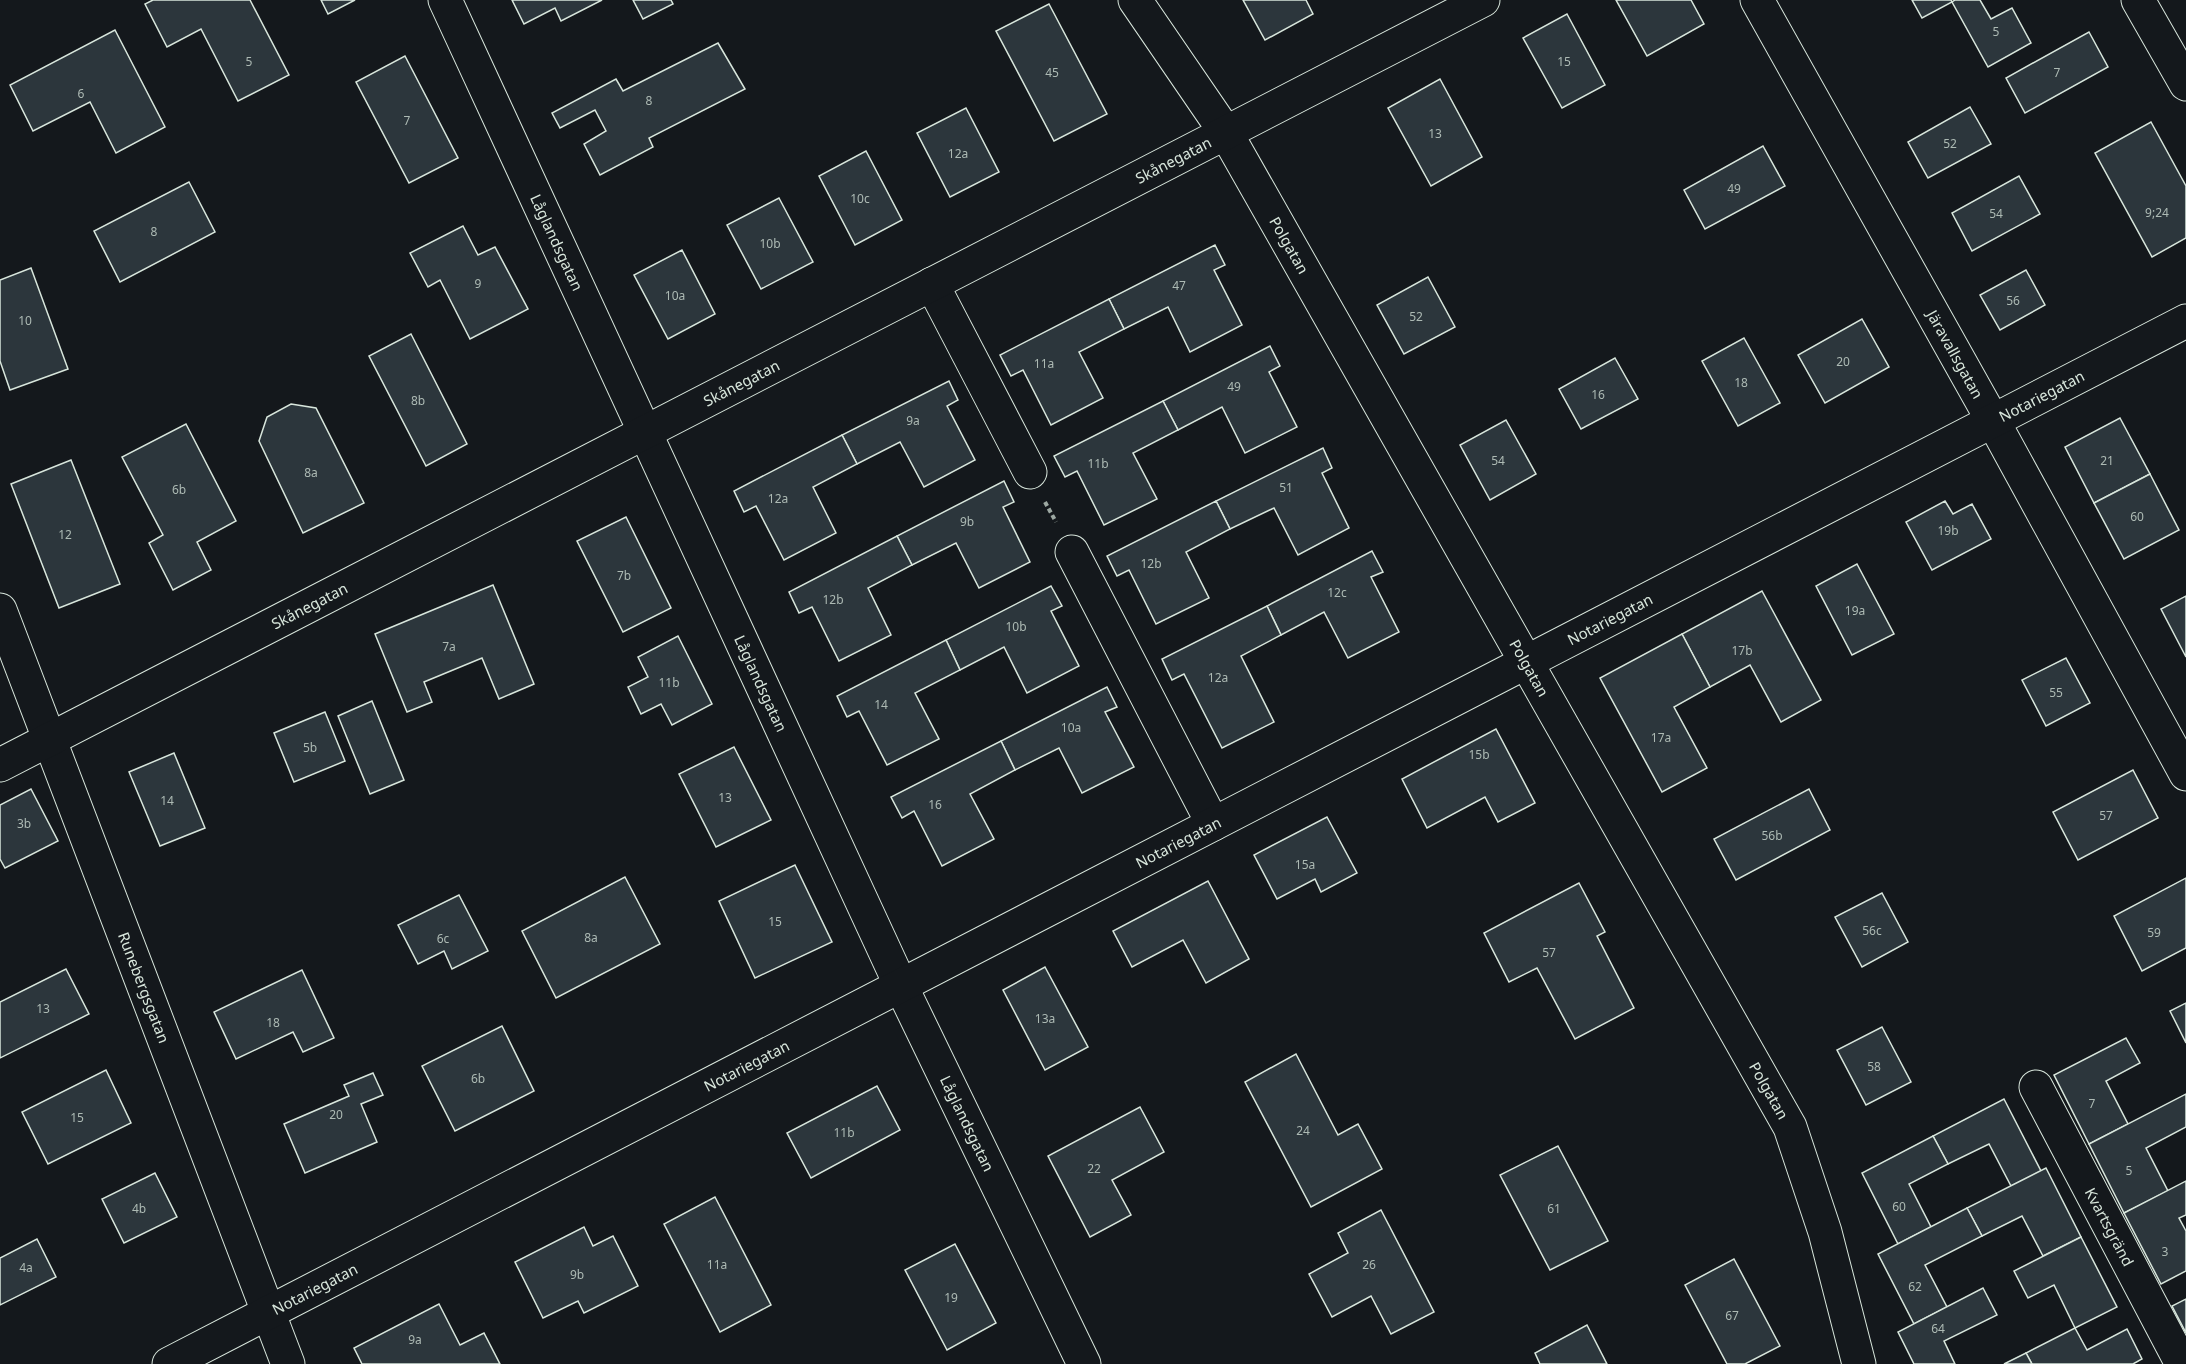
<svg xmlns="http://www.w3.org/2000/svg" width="2186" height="1364" viewBox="0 0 2186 1364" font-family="'Noto Sans',sans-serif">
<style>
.building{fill:#2c363c;stroke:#d8e6dc;stroke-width:1.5}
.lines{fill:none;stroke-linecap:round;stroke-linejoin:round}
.minor-casing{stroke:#d8e6dc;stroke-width:35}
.path{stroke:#9da8a2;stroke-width:4;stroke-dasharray:4.5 3;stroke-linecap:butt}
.minor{stroke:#14181c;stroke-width:33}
.labels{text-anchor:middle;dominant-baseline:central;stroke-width:4.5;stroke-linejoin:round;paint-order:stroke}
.number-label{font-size:12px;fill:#adbab4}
.street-label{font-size:15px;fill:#d8e6dc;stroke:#14181c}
</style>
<rect width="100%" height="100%" fill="#14181c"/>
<g class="building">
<path d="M153,0H250L289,75L238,101L201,29L167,47L145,4Z"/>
<path d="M321,0H355L328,14Z"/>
<path d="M512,0H602L561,21L555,8L524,24Z"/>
<path d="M633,0H671L673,4L643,19Z"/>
<path d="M1243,0H1306L1313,14L1265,40Z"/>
<path d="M1616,0H1691L1704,24L1647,56Z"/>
<path d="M1912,0H1951L1952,2L1922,18Z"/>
<path d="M1955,0H1980L1991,19L2012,8L2031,43L1988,67L1952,2Z"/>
<path d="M1049,4L1107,114L1054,141L996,31Z"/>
<path d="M1567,14L1605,85L1562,108L1523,38Z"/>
<path d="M115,30L165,127L116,153L90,102L33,131L10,85Z"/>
<path d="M2089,32L2108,67L2025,113L2006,78Z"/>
<path d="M718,43L745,89L649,138L653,147L600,175L584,144L606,131L595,110L560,128L552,113L616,79L623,91Z"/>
<path d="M405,56L458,158L409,183L356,82Z"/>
<path d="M1440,79L1482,157L1431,186L1388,108Z"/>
<path d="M1970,107L1991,144L1928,178L1908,142Z"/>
<path d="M966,108L999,172L950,197L917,133Z"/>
<path d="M2151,122L2186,186V238L2152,257L2095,153Z"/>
<path d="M1763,146L1785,186L1705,229L1684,190Z"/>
<path d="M866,151L902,220L855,245L819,176Z"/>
<path d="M2019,176L2040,214L1972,251L1952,213Z"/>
<path d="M189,182L215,232L120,282L94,231Z"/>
<path d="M779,198L813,262L761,289L727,225Z"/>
<path d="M463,226L478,255L495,247L528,309L470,339L440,280L428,287L410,253Z"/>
<path d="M1215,245L1225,265L1214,270L1242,325L1190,352L1168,307L1124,329L1109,299Z"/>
<path d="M682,250L715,314L668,339L634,275Z"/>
<path d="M31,268L68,369L10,390L0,361V280Z"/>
<path d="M2026,270L2045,305L2000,330L1980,295Z"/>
<path d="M1428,277L1455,327L1404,354L1377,305Z"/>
<path d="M1109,299L1124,329L1079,352L1103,398L1051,425L1023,370L1011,376L1000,355Z"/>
<path d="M1862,319L1889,367L1825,403L1798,355Z"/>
<path d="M411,334L467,444L426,466L369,356Z"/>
<path d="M1744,338L1780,403L1738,426L1702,361Z"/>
<path d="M1270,346L1280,366L1269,372L1297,427L1245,453L1222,407L1178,430L1163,401Z"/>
<path d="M1615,358L1638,399L1581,429L1559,389Z"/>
<path d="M949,381L958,400L947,406L975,460L924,487L900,442L857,464L842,435Z"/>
<path d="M1163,401L1178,430L1133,453L1157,499L1104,525L1077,471L1065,477L1054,456Z"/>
<path d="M291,404L316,408L364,503L303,533L259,441L267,417Z"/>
<path d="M2120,418L2150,474L2094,503L2065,447Z"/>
<path d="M1506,420L1536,474L1490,500L1460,445Z"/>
<path d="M186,424L236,521L197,542L211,570L173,590L149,543L163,535L122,457Z"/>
<path d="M842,435L857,464L813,487L836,533L784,560L756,506L744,512L734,491Z"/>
<path d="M1323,448L1332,468L1322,473L1349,528L1298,555L1274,508L1230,529L1216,501Z"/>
<path d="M71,460L120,584L59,608L11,484Z"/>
<path d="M2150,474L2179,530L2124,559L2094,503Z"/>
<path d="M1004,481L1014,502L1003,507L1030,562L979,588L956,543L912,565L897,536Z"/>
<path d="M1216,501L1230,529L1186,552L1209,598L1156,624L1129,570L1117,576L1107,556Z"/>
<path d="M1945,501L1953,514L1972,504L1991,539L1932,570L1906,522Z"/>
<path d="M626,517L671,608L623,632L577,541Z"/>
<path d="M897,536L912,565L868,588L891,635L839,661L812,607L799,613L789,592Z"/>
<path d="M1372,551L1383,572L1371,577L1399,632L1348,658L1324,612L1281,635L1267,606Z"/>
<path d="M1857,564L1894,634L1852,655L1816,586Z"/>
<path d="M493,585L534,684L499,699L482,658L424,682L432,702L407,712L375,634Z"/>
<path d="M1051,586L1062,606L1051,611L1079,666L1027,693L1004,647L960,670L946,640Z"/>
<path d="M1762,591L1821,700L1781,722L1750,665L1710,687L1682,634Z"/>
<path d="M2186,596V657L2161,609Z"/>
<path d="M1267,606L1281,635L1241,656L1274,722L1222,748L1184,674L1172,680L1162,659Z"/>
<path d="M1682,634L1710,687L1674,707L1707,768L1662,792L1600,678Z"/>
<path d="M678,636L712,704L672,725L661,704L641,714L628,687L648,677L638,657Z"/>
<path d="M946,640L960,670L915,693L939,739L887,765L859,711L847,717L837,696Z"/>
<path d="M2066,658L2090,703L2046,726L2022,680Z"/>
<path d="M1107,687L1117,707L1105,712L1134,767L1082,793L1059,748L1015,770L1001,741Z"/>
<path d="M372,701L404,780L370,794L338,716Z"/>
<path d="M325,712L345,761L294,782L274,733Z"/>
<path d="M1496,729L1535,803L1498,822L1485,797L1427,828L1402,779Z"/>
<path d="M1001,741L1015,770L970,794L994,839L942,866L914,811L902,818L891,797Z"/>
<path d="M734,747L771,820L716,847L679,774Z"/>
<path d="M174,753L205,828L160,846L129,772Z"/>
<path d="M2133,770L2158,818L2078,860L2053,812Z"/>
<path d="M31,789L58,841L5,868L0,859V805Z"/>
<path d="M1809,789L1830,830L1736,880L1714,839Z"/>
<path d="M1327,817L1357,873L1321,892L1315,879L1277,899L1254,855Z"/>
<path d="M795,865L832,942L755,978L719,901Z"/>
<path d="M625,877L660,944L556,998L522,931Z"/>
<path d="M2186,878V948L2142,971L2114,916Z"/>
<path d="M1208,881L1249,959L1206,983L1183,940L1132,967L1113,931Z"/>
<path d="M1579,883L1605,932L1597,936L1634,1008L1575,1039L1537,968L1509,982L1484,933Z"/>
<path d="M1882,893L1908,942L1862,967L1835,917Z"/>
<path d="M459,895L488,951L452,969L444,951L418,964L398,925Z"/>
<path d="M1045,967L1088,1047L1045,1070L1003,990Z"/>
<path d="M66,969L89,1014L0,1058V1002Z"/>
<path d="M302,970L334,1038L303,1052L293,1032L236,1059L214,1012Z"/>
<path d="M2186,1003V1043L2170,1011Z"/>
<path d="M502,1026L534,1091L455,1131L422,1066Z"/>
<path d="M1882,1027L1911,1082L1866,1105L1837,1050Z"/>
<path d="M2126,1038L2140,1063L2106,1081L2128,1124L2089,1144L2054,1075Z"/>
<path d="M1296,1054L1338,1135L1358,1124L1382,1169L1311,1207L1245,1082Z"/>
<path d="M106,1070L131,1123L48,1164L22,1112Z"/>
<path d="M373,1073L383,1095L361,1104L377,1142L305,1173L284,1124L349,1096L344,1085Z"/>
<path d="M877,1086L900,1130L811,1178L787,1133Z"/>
<path d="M2186,1094V1127L2146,1148L2168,1191L2124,1213L2089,1144Z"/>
<path d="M2004,1099L2041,1171L2011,1186L1989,1144L1948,1164L1933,1136Z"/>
<path d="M1140,1107L1164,1152L1112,1180L1131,1215L1090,1237L1048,1156Z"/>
<path d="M1933,1136L1948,1164L1909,1184L1931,1227L1898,1244L1862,1173Z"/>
<path d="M1558,1146L1608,1241L1550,1270L1500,1175Z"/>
<path d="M2046,1168L2081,1237L2043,1256L2022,1216L1982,1236L1967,1208Z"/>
<path d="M155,1173L177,1217L124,1243L102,1199Z"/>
<path d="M2186,1181V1215L2179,1218L2186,1231V1271L2161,1284L2124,1213Z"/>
<path d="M715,1197L771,1305L720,1332L664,1224Z"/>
<path d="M1967,1208L1982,1236L1925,1265L1947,1307L1914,1324L1878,1254Z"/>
<path d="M1381,1210L1434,1312L1391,1334L1371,1296L1332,1317L1309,1274L1348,1253L1338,1233Z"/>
<path d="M584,1227L593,1246L613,1236L638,1286L584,1313L578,1301L543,1318L515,1262Z"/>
<path d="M2081,1237L2117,1307L2075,1328L2054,1285L2028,1298L2014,1271Z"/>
<path d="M37,1239L56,1277L0,1305V1258Z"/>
<path d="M955,1244L996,1323L947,1350L905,1270Z"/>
<path d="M1734,1259L1780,1346L1745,1364H1727L1685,1285Z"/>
<path d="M1983,1288L1997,1315L1944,1341L1955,1364H1914L1898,1332Z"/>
<path d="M2186,1299V1333L2172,1306Z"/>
<path d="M439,1304L460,1345L484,1333L500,1364H362L354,1348Z"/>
<path d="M1587,1325L1607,1364H1540L1535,1353Z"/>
<path d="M2075,1328L2087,1350L2127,1329L2142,1359L2133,1364H2032L2026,1353Z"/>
<path d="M2026,1353L2032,1364H2004Z"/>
</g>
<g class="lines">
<defs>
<g id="minor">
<path id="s1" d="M445,0L901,986L1084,1364"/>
<path id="s2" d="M1135,0L1226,133L1790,1127L1825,1232L1859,1364"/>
<path id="s3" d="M1757,0L1993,421L2186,774"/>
<path d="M2138,0L2186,84"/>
<path d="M932,284L1030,472"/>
<path d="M1072,552L1213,824"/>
<path id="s4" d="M0,610L288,1364"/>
<path id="s5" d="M0,765L1483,0"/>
<path id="s6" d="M2036,1087L2182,1364"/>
<path id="s7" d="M169,1364L2186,321"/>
</g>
</defs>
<use href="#minor" class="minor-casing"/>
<path class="path" d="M1045,502L1056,522"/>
<use href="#minor" class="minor"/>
</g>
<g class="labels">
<g class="number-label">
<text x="1996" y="31">5</text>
<text x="249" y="61">5</text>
<text x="1564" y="61">15</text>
<text x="1052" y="72">45</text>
<text x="2057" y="72">7</text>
<text x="81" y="93">6</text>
<text x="649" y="100">8</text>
<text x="407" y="120">7</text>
<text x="1435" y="133">13</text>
<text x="1950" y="143">52</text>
<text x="958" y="153">12a</text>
<text x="1734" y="188">49</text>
<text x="860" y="198">10c</text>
<text x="2157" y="212">9;24</text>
<text x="1996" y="213">54</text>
<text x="154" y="231">8</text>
<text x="770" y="243">10b</text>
<text x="478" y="283">9</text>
<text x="1179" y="285">47</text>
<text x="675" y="295">10a</text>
<text x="2013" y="300">56</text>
<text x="1416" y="316">52</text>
<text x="25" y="320">10</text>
<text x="1843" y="361">20</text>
<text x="1044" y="363">11a</text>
<text x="1741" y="382">18</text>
<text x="1234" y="386">49</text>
<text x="1598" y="394">16</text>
<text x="418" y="400">8b</text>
<text x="913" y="420">9a</text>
<text x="1498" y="460">54</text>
<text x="2107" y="460">21</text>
<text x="1098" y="463">11b</text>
<text x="311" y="472">8a</text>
<text x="1286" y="487">51</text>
<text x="179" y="489">6b</text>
<text x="778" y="498">12a</text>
<text x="2137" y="516">60</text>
<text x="967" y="521">9b</text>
<text x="1948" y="530">19b</text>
<text x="65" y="534">12</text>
<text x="1151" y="563">12b</text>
<text x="624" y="575">7b</text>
<text x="1337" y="592">12c</text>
<text x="833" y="599">12b</text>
<text x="1855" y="610">19a</text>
<text x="1016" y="626">10b</text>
<text x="449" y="646">7a</text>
<text x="1742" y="650">17b</text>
<text x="1218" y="677">12a</text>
<text x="669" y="682">11b</text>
<text x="2056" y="692">55</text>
<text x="881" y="704">14</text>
<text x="1071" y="727">10a</text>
<text x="1661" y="737">17a</text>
<text x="310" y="747">5b</text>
<text x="1479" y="754">15b</text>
<text x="725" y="797">13</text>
<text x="167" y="800">14</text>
<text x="935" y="804">16</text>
<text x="2106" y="815">57</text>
<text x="24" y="823">3b</text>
<text x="1772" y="835">56b</text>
<text x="1305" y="864">15a</text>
<text x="775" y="921">15</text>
<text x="1872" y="930">56c</text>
<text x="2154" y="932">59</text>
<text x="591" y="937">8a</text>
<text x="443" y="938">6c</text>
<text x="1549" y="952">57</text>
<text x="43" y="1008">13</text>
<text x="1045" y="1018">13a</text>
<text x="273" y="1022">18</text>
<text x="1874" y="1066">58</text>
<text x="478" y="1078">6b</text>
<text x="2092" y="1103">7</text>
<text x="336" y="1114">20</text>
<text x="77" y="1117">15</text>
<text x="1303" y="1130">24</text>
<text x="844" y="1132">11b</text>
<text x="1094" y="1168">22</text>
<text x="2129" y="1170">5</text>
<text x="1899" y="1206">60</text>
<text x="139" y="1208">4b</text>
<text x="1554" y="1208">61</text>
<text x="2165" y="1251">3</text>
<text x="717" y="1264">11a</text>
<text x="1369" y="1264">26</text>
<text x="26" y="1267">4a</text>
<text x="577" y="1274">9b</text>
<text x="1915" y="1286">62</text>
<text x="951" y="1297">19</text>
<text x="1732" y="1315">67</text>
<text x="1938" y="1328">64</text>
<text x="415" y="1339">9a</text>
</g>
<g class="street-label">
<text stroke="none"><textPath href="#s5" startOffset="1320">Skånegatan</textPath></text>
<text stroke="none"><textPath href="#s1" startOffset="267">Låglandsgatan</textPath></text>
<text stroke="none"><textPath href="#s2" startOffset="290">Polgatan</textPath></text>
<text stroke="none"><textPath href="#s3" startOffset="406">Järavallsgatan</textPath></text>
<text stroke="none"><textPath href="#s5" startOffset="834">Skånegatan</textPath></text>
<text stroke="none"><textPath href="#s7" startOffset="2108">Notariegatan</textPath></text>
<text stroke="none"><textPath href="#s5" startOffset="348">Skånegatan</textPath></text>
<text stroke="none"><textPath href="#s7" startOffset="1622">Notariegatan</textPath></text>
<text stroke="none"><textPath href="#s2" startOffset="776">Polgatan</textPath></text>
<text stroke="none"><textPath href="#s1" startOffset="753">Låglandsgatan</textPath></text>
<text stroke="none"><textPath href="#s7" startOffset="1136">Notariegatan</textPath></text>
<text stroke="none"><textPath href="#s4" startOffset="404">Runebergsgatan</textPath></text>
<text stroke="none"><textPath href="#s7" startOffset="650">Notariegatan</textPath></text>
<text stroke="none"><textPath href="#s2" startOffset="1262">Polgatan</textPath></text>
<text stroke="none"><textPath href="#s1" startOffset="1239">Låglandsgatan</textPath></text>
<text stroke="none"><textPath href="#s6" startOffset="158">Kvartsgränd</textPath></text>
<text stroke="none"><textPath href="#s7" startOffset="164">Notariegatan</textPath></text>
</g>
</g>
</svg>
